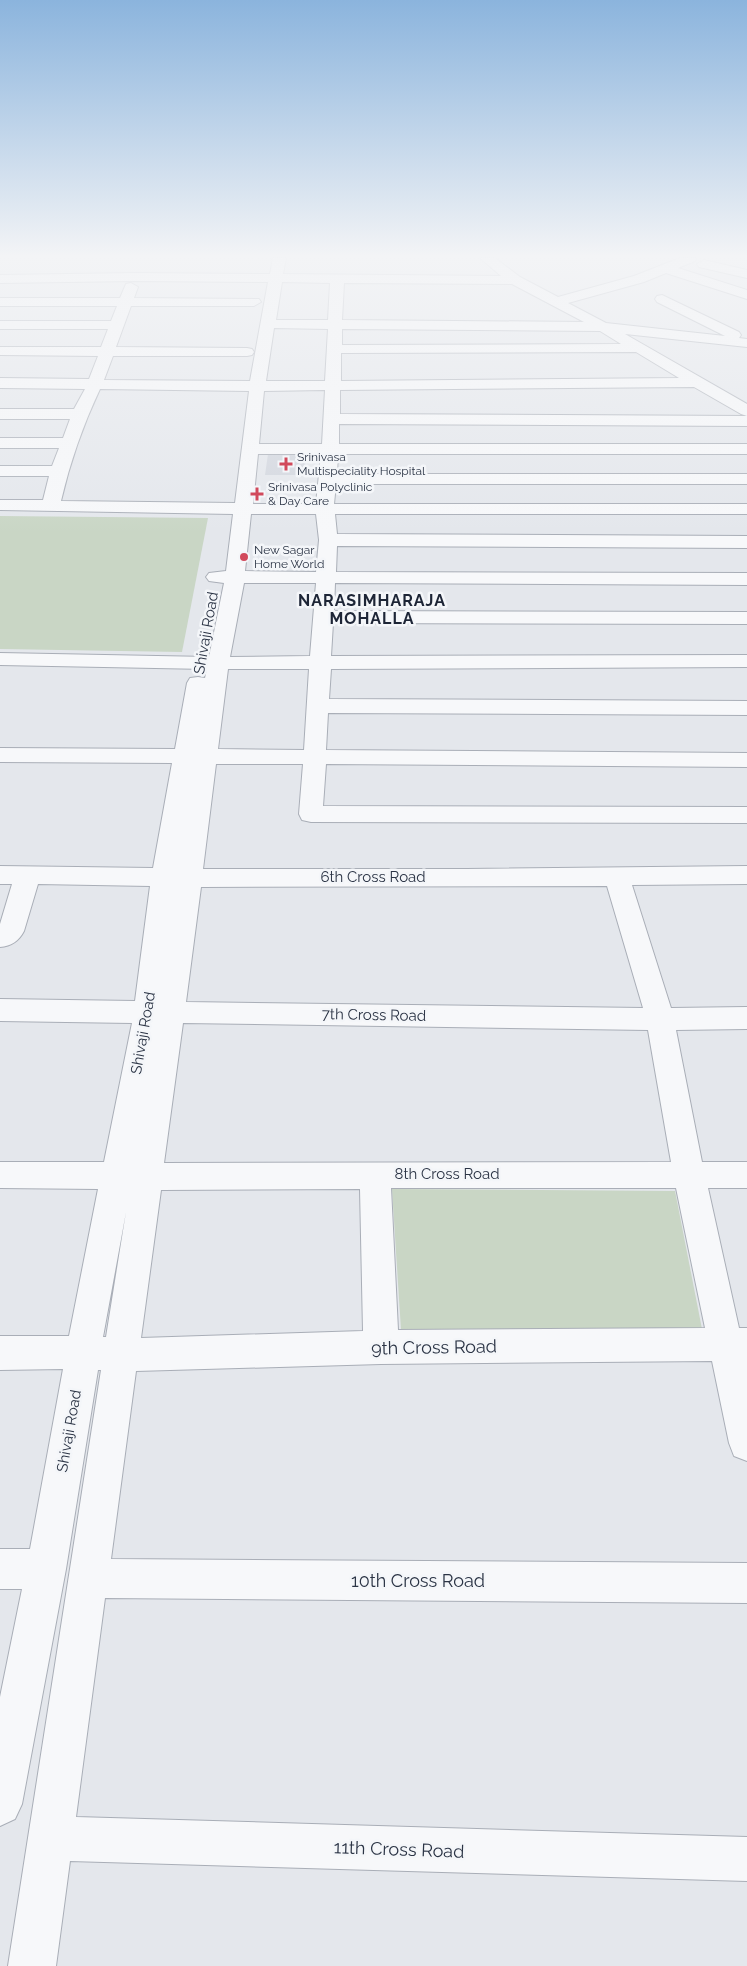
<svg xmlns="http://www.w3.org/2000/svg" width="747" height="1966" viewBox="0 0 747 1966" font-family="Raleway,sans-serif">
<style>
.built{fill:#d2d6de}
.green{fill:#c9d6c5}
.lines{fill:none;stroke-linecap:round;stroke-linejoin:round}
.minor-casing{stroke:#a9aeb7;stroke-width:2}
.minor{fill:#f7f8fa;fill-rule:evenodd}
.poi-dot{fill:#d1495b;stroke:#f4f6f9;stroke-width:2}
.labels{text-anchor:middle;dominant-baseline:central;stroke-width:5;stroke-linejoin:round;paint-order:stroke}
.far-poi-label{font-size:12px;fill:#2b3445;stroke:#f4f6f9;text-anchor:start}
.street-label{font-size:15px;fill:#2b3445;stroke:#f4f6f9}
.far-district-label{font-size:16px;font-weight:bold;letter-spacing:1px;fill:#1d2536;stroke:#f4f6f9}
.near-street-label{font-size:18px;fill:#2b3445;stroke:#f4f6f9}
</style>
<rect width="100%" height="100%" fill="#e4e7ec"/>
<path class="built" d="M307,453L304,475H265L268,454Z"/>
<g class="green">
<path d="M0,516L208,518L182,652L0,649Z"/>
<path d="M392,1189L675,1191L702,1329L401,1330Z"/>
</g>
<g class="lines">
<defs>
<g id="minor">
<path d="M273,258H286L283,274L501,276L480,258H495L520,277L558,297L634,276L680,258H696L695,261L678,268L747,290V299L666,273L644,282L568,303L606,323L725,336L657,302L655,299L657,296L662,295L739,332L741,335L739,338L747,339V347L625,334L747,404V416L741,414L694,387L340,390V414L747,416V426L339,424V444H747V454H338L337,474H747V484H336L334,504H747V514H335L337,534L747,536V548L337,546L336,572L747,573V585L335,583L334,611L747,612V624L333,623L331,656L747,655V667L331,669L329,699L747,701V715L328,713L326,750L747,753V767L326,764L323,806L747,807V823L311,822L302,820L299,814L303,764H216L203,869H467L747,866V884L632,885L671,1008L747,1007V1029L676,1030L702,1162H747V1188H708L739,1328H747V1461L734,1456L729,1443L712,1361L381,1364L136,1371L111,1559L747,1563V1603L105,1598L76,1817L747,1837V1881L70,1861L56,1966H8L101,1370H98L66,1569L22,1804L15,1819L0,1826V1697L22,1589H0V1549H30L63,1369L0,1370V1336H69L98,1189L0,1188V1162H104L132,1023L0,1021V999L135,1001L150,886L38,884L24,931C19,941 11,946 0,947V924L12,884H0V866L153,868L172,763L0,762V748L175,749L187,683L190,678L198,677L205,678L207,669L0,665V653L209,657L224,583L209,581L206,577L209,573L226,571L233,514L0,510V500H43L49,476H0V466H52L59,448H0V438H63L70,419H0V409H74L85,389L0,388V378L89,379L98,356L0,355V347H101L108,329H0V321H111L117,306H0V298H120L126,284L131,283L138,287L134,298L259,299L261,302L254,306H131L116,347L247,348L252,349L254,352L252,355L247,356H113L104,380L250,381L268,282L135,281L0,283V275L135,273L270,274ZM282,282L330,283L328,320H276ZM344,283L512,284L584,322L342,320ZM274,328L328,329L325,381H266ZM342,329L600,331L621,344L342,345ZM636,352L679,378L341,381V353ZM100,389L249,391L235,503L61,501C70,462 83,425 100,389ZM325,390L322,444H259L264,391ZM258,454H321L316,504H253ZM251,514H316L319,540L316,572L245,571ZM244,583H316L310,656L230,657ZM228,669H309L304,750L218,749ZM607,886L643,1008L186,1002L201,887ZM183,1023L648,1030L671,1162L164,1163ZM391,1188H676L705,1328L398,1330ZM360,1189L363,1331L141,1338L161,1190ZM126,1212L106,1337H103Z"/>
<path d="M704,260L747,270V278L699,267L697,264Z"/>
</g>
</defs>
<use href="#minor" class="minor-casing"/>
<use href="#minor" class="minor"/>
</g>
<linearGradient id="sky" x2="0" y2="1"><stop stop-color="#8bb4dd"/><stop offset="0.48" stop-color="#f3f4f6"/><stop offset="1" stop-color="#f3f4f6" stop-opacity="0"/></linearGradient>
<rect width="747" height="533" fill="url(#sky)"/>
<g class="poi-dot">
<path d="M283.5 456.5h5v5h5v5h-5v5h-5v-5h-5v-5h5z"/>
<path d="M254.5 486.5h5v5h5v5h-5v5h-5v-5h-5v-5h5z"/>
<circle cx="244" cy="557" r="5"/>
</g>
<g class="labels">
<g class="far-poi-label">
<text x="297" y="457">Srinivasa<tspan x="297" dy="14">Multispeciality Hospital</tspan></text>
<text x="268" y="487">Srinivasa Polyclinic<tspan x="268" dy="14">&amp; Day Care</tspan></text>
<text x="254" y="550">New Sagar<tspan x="254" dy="14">Home World</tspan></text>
</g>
<g class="street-label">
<text transform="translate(206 633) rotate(-80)">Shivaji Road</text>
<text x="373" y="877">6th Cross Road</text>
<text transform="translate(374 1015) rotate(1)">7th Cross Road</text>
<text transform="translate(143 1033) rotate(-80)">Shivaji Road</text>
<text x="447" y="1174">8th Cross Road</text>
<text transform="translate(69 1431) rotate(-80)">Shivaji Road</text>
</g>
<g class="far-district-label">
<text x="372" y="600">NARASIMHARAJA<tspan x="372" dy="18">MOHALLA</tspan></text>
</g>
<g class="near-street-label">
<text transform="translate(434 1347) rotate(-1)">9th Cross Road</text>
<text x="418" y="1580">10th Cross Road</text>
<text transform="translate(399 1849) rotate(2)">11th Cross Road</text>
</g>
</g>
</svg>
